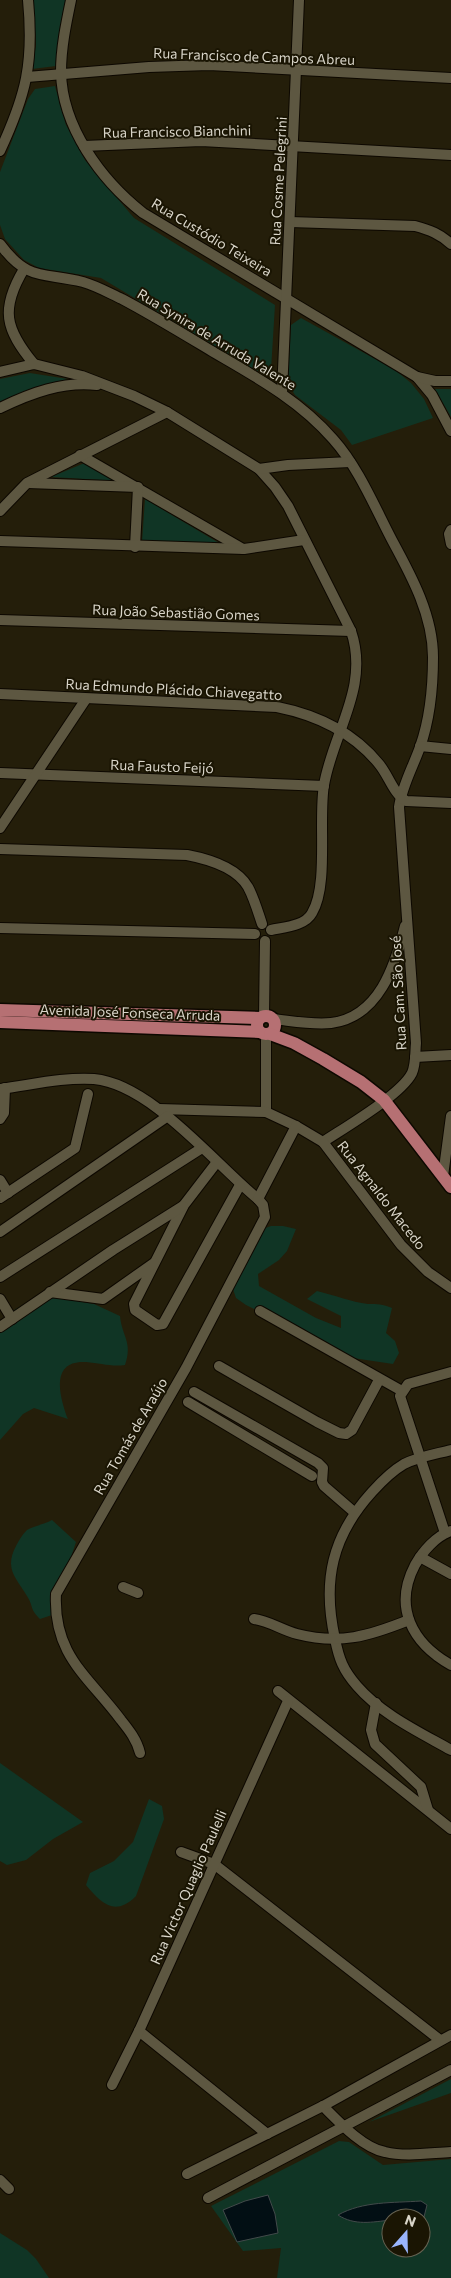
<svg xmlns="http://www.w3.org/2000/svg" width="451" height="2278" viewBox="0 0 451 2278" font-family="Commissioner,sans-serif">
<style>
.green{fill:#103525;fill-rule:evenodd}
.water{fill:#020f14;stroke:#424a4a}
.lines{fill:none;stroke-linecap:round;stroke-linejoin:round}
.minor-casing{stroke:#0d0800;stroke-width:12}
.major-casing{stroke:#0d0800;stroke-width:15}
.minor{stroke:#5d5741;stroke-width:10}
.major{stroke:#b67073;stroke-width:12}
.labels{text-anchor:middle;dominant-baseline:central;stroke-width:4;stroke-linejoin:round;paint-order:stroke}
.street-label{font-size:14px;fill:#d9d5c9;stroke:#1a1503}
</style>
<rect width="100%" height="100%" fill="#241e0a"/>
<g class="green">
<path d="M33,0H66L59,34L56,66L32,69L36,45Z"/>
<path d="M55,86L66,125L85,160L134,218L275,305L271,370L264,373L255,370L101,278L39,268L24,260L5,239L0,225V172L28,99L35,89Z"/>
<path d="M301,318L395,370L411,383L424,399L433,418L352,445L341,430L295,395L288,383L291,325Z"/>
<path d="M30,373L68,379L35,387L0,402V379Z"/>
<path d="M435,389H451V417Z"/>
<path d="M87,462L119,481L51,477Z"/>
<path d="M145,499L219,543L142,542Z"/>
<path d="M271,1226H283L296,1229L287,1251L279,1260L258,1274L259,1286L316,1318L341,1328V1316L307,1299L317,1291C334,1295 351,1302 368,1304C377,1304 383,1304 392,1308L386,1333L395,1341L399,1353L393,1364L353,1358L246,1305L236,1298L232,1286L260,1230Z"/>
<path d="M55,1297L94,1304L120,1316C122,1337 133,1342 125,1365C111,1367 100,1363 86,1362C49,1360 60,1397 68,1419L34,1408L23,1414L0,1440V1327L14,1310L24,1304L41,1298Z"/>
<path d="M52,1520L76,1542L52,1615L40,1619C29,1608 34,1607 27,1596C16,1577 4,1569 16,1546C19,1540 22,1535 27,1530C34,1526 45,1524 52,1520Z"/>
<path d="M0,1763L83,1822L53,1839L26,1860L7,1865L0,1861Z"/>
<path d="M149,1799L162,1806L164,1819L136,1896C115,1917 102,1904 86,1885L90,1873L114,1861L133,1842Z"/>
<path d="M451,2079V2093L369,2122Z"/>
<path d="M339,2141L349,2142L383,2165L451,2159V2278H277L281,2248L243,2251L211,2206ZM391,2218H421V2248H391Z"/>
<path d="M0,2233L27,2250L36,2259L49,2278H0Z"/>
</g>
<g class="water">
<path d="M268,2195L275,2214L278,2233L237,2242L223,2210L245,2201Z"/>
<path d="M421,2201L427,2205L424,2217L391,2218V2220C372,2222 355,2226 338,2215C363,2201 393,2203 421,2201Z"/>
</g>
<g class="lines">
<defs>
<g id="minor">
<path d="M71,0C66,24 61,48 61,72C62,127 101,180 143,213L417,377L432,395L451,431"/>
<path d="M27,77L149,67L209,65L451,78"/>
<path d="M84,146L201,141L451,155"/>
<path d="M0,151C26,95 34,63 28,0"/>
<path d="M290,222L415,226C430,230 440,234 451,244"/>
<path d="M0,244C28,282 43,272 83,282C97,286 109,293 122,299C154,316 185,335 215,353C258,378 300,401 333,439C359,468 375,508 393,542C412,577 433,616 433,657C433,687 430,719 420,747C413,767 402,786 399,807L416,1043C415,1052 416,1064 412,1073C401,1095 344,1128 323,1142"/>
<path d="M24,269C0,309 5,329 34,364"/>
<path d="M0,372L34,364L82,376L134,396L167,412L259,469L275,487L288,506L351,631C370,687 333,732 324,785C318,819 329,885 312,913C305,926 285,927 271,930"/>
<path d="M417,377L435,381H451"/>
<path d="M282,393L299,0"/>
<path d="M0,408C31,393 63,381 97,385"/>
<path d="M80,455L243,549"/>
<path d="M259,469L288,465L350,462"/>
<path d="M28,483L138,487L135,547"/>
<path d="M0,511L27,483L167,412"/>
<path d="M451,530L449,534L451,544"/>
<path d="M0,541L244,549L304,540"/>
<path d="M0,620L351,631"/>
<path d="M0,694L277,707C317,715 353,732 379,764C389,776 393,793 406,801L451,803"/>
<path d="M420,746L451,749"/>
<path d="M0,773L324,786"/>
<path d="M0,828L86,699"/>
<path d="M0,849L187,855C208,859 237,868 248,887C254,898 258,912 262,924"/>
<path d="M0,928L255,934"/>
<path d="M264,1016L265,941"/>
<path d="M273,1019C292,1021 312,1025 331,1023C379,1017 395,966 405,926"/>
<path d="M266,1035V1112"/>
<path d="M415,1057L451,1055"/>
<path d="M0,1089C31,1085 63,1077 94,1079C151,1084 215,1164 258,1199"/>
<path d="M159,1109L266,1112L296,1126L323,1142L401,1245L428,1272L451,1288"/>
<path d="M0,1119L4,1113L5,1088"/>
<path d="M217,1162L184,1205L134,1304L135,1310L157,1325L163,1324L240,1185"/>
<path d="M443,1176L451,1116"/>
<path d="M0,1180L8,1193"/>
<path d="M0,1198L75,1148L88,1094"/>
<path d="M0,1232L168,1116"/>
<path d="M0,1277L202,1148"/>
<path d="M50,1292L103,1299L154,1263"/>
<path d="M0,1299L12,1319"/>
<path d="M260,1311L402,1391"/>
<path d="M0,1327L113,1250L183,1206"/>
<path d="M219,1366L317,1422L339,1433L346,1434L352,1430L379,1380"/>
<path d="M194,1392L318,1463L323,1468L322,1482L324,1486L354,1512"/>
<path d="M188,1402L312,1476"/>
<path d="M451,1450C436,1454 418,1457 404,1464C392,1471 381,1482 372,1492C332,1536 322,1581 335,1639C339,1659 343,1670 357,1686C381,1714 419,1732 451,1750"/>
<path d="M451,1531C436,1536 423,1551 415,1565C393,1607 412,1643 451,1665"/>
<path d="M445,1533L400,1396L408,1384L451,1372"/>
<path d="M420,1557L451,1574"/>
<path d="M123,1587L138,1593"/>
<path d="M254,1619C269,1621 282,1630 297,1634C340,1645 369,1636 409,1620"/>
<path d="M278,1691L451,1829"/>
<path d="M376,1703L371,1730L375,1744L421,1787L428,1810"/>
<path d="M140,1753C137,1740 129,1730 121,1720C88,1676 53,1655 56,1594L186,1368L265,1217L263,1205L258,1199L296,1126"/>
<path d="M181,1852L214,1864L440,2040"/>
<path d="M139,2031L267,2134"/>
<path d="M112,2085L139,2031L288,1701"/>
<path d="M323,2106C339,2122 363,2148 385,2152C405,2157 430,2153 451,2152"/>
<path d="M187,2174L323,2106L451,2035"/>
<path d="M0,2180L9,2189"/>
<path d="M208,2198L451,2070"/>
</g>
<g id="major">
<path d="M0,1010L260,1018"/>
<circle cx="266" cy="1025" r="9"/>
<path d="M0,1022L260,1032"/>
<path d="M270,1034L294,1043L323,1059L361,1082L384,1100L451,1187"/>
</g>
</defs>
<use href="#minor" class="minor-casing"/>
<use href="#major" class="major-casing"/>
<use href="#minor" class="minor"/>
<use href="#major" class="major"/>
</g>
<g class="labels">
<g class="street-label">
<text transform="translate(254 56) rotate(2)">Rua Francisco de Campos Abreu</text>
<text transform="translate(177 131) rotate(-1)">Rua Francisco Bianchini</text>
<text transform="translate(278 181) rotate(-87)">Rua Cosme Pelegrini</text>
<text transform="translate(212 237) rotate(31)">Rua Custódio Teixeira</text>
<text transform="translate(217 339) rotate(31)">Rua Synira de Arruda Valente</text>
<text transform="translate(176 612) rotate(2)">Rua João Sebastião Gomes</text>
<text transform="translate(174 689) rotate(3)">Rua Edmundo Plácido Chiavegatto</text>
<text transform="translate(162 766) rotate(2)">Rua Fausto Feijó</text>
<text transform="translate(398 993) rotate(-93)">Rua Cam. São José</text>
<text transform="translate(130 1012) rotate(2)">Avenida José Fonseca Arruda</text>
<text transform="translate(382 1195) rotate(52)">Rua Agnaldo Macedo</text>
<text transform="translate(130 1436) rotate(-60)">Rua Tomás de Araújo</text>
<text transform="translate(188 1887) rotate(-66)">Rua Victor Quaglio Paulelli</text>
</g>
</g>
<g transform="translate(406 2233) rotate(20)"><circle r="24" fill="#1a1503" stroke="#666252"/>
<path d="M0-4L9 19L0 12L-9 19Z" fill="#99b5fd"/>
<text y="-8" font-size="14" font-weight="bold" text-anchor="middle" fill="#d9d5c9">N</text>
</g>
</svg>
